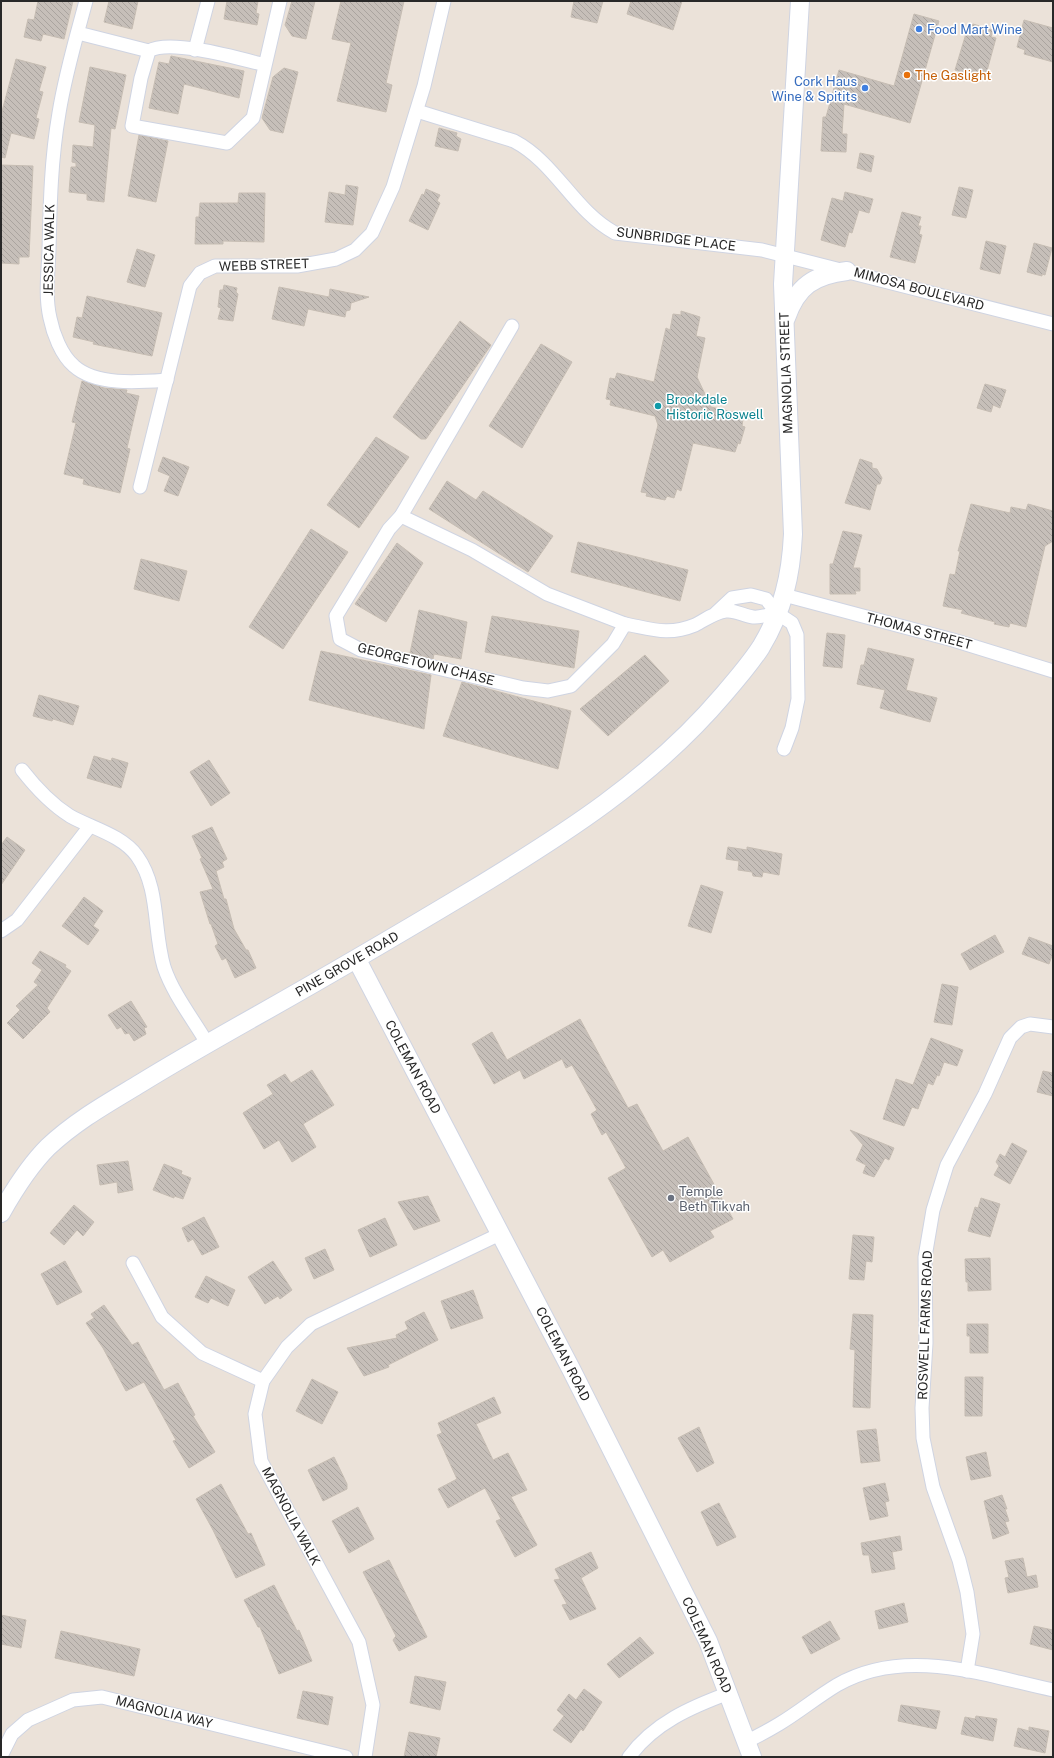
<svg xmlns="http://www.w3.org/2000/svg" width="1054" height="1758" viewBox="0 0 1054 1758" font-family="'Public Sans',sans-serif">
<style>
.building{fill:url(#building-back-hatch);stroke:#c6bdb3}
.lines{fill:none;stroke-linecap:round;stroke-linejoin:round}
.street-casing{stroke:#cfd4e2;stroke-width:15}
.secondary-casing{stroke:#cfd4e2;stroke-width:20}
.street{stroke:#fff;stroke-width:13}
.secondary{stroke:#fff;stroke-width:18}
.shop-dot{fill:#3f7fe0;stroke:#fff;stroke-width:1.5}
.food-dot{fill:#e8710a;stroke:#fff;stroke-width:1.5}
.culture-dot{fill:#0f9aa8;stroke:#fff;stroke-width:1.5}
.worship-dot{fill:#6b7280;stroke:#fff;stroke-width:1.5}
.labels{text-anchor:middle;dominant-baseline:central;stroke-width:3;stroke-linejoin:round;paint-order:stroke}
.shop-label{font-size:13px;fill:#366cbe;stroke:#fff;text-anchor:start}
.food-label{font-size:13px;fill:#c56008;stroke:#fff;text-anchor:start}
.street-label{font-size:13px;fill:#282828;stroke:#fff}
.culture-label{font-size:13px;fill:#0d838f;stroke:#fff;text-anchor:start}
.worship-label{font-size:13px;fill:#5b616d;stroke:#fff;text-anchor:start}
</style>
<defs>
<pattern id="building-back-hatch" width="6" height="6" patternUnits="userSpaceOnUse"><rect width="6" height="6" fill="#c6bfb9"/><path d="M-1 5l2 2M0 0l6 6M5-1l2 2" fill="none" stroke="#aaa49f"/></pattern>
</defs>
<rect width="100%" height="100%" fill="#ebe2d9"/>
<g class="building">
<path d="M38,1H73L64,39L43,34L41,41L24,37L28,19L34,20Z"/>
<path d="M109,1H138L132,29L104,22Z"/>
<path d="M227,1H258L256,13L259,14L257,25L224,19Z"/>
<path d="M292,1H315L306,39L292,36L285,25Z"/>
<path d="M341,1H404L386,83L392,85L386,112L337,101L351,43L332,39Z"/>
<path d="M574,1H603L597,23L571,17Z"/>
<path d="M631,1H682L673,30L627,14Z"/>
<path d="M914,14L939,21L910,123L844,104L842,134H847L846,152L821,151L823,117H826L839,70L894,86Z"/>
<path d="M1024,20L1053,28V62L1024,54L1025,50L1017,47Z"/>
<path d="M973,24L993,30L991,37L996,38L985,78L955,70L968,27L972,28Z"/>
<path d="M171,56L244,71L239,98L184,84L178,114L149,108L159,62L169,64Z"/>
<path d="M16,59L46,67L39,91L43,92L36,118L39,119L34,139L11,133L5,158L1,157V115Z"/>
<path d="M90,67L126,75L115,129L111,128L104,202L87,200V194L69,192L71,167H76V163L72,162L73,145L93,147L95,125L79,122Z"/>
<path d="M284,68L298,72L283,133L270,130L262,118L273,77Z"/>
<path d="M439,128L457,133L456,136L461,139L458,151L435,146Z"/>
<path d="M139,135L168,141L156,202L128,196Z"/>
<path d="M860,153L874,156L871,172L857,168Z"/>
<path d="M1,165L33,166L29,257H19V264L1,263Z"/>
<path d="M346,185L358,187L353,225L325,222L329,192L345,195Z"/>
<path d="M959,187L973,190L966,218L952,215Z"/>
<path d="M426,189L440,195L437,201L440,203L428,230L409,221L422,194L424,195Z"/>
<path d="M845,192L873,199L869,213L859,210L852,233L849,232L845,247L821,240L832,198L843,201Z"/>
<path d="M239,193H265L264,242L223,241V244H195L196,217H199L200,203H238Z"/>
<path d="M902,212L921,217L918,226H921L919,234L922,235L915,263L890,257Z"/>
<path d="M986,241L1006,246L1000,274L980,269Z"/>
<path d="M1034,243L1052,248L1045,275L1042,274V276L1027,272Z"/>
<path d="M137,249L155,255L145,287L127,282Z"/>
<path d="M224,285L237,288L236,292L238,294L233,321L218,319L221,308L218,307L220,290H223Z"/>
<path d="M279,287L329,297L330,289L369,297L351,303L350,310L346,311L345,317L308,309L304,326L272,319Z"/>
<path d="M87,296L162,313L152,356L93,344L94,342L73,337L77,317L82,318Z"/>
<path d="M681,311L700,317L696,336L705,338L697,377L711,407L733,412L732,417L743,419L742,426L745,427L740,444L738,443L735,452L693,443L681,491L677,489L674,498L667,496L665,500L646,496L647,493L641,492L658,425L655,416L610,405L611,400L606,399L610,378L615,379L617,373L654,382L666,328L670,330L673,314L681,315Z"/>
<path d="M460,321L491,345L426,439H421L393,417Z"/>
<path d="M541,344L572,362L522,448L489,426Z"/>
<path d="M82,381L104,388L127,390L126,393L139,396L127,448L130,449L120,493L83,484L84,479L64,474L76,423L72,422Z"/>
<path d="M985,384L1006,390L1000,408L993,405L991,412L977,408Z"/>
<path d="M376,437L409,457L359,528L327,505Z"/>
<path d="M163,457L189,467L178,496L164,491L170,476L158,471Z"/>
<path d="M860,459L872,463V468L877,469L882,478L880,484H877L870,510L845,503Z"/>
<path d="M447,481L476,500L483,491L553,536L528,572L429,509Z"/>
<path d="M971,504L1010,513L1011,507L1026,510L1028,504L1053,511V541L1045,546L1026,627L1010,623L1009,627L994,624L995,622L961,613L963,610L943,606L950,574L955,575L960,551H958Z"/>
<path d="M311,529L348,552L283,649L249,627Z"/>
<path d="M843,531L862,535L853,568H860V591H855L856,594H830V564H833Z"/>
<path d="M578,542L688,570L680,601L571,572Z"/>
<path d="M397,543L423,563L386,622L355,604Z"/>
<path d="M141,559L187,571L179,601L134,589Z"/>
<path d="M419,610L467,622L461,659L434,654L433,659L410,653Z"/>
<path d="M492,616L579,631L574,668L485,652Z"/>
<path d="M827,633L845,635L842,668L823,666Z"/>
<path d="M868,648L914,659L906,690L937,698L930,722L880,708L885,690L857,684L861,665H864Z"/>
<path d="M321,651L431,675L424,729L309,700Z"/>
<path d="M645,655L669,681L608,736L580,709Z"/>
<path d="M462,682L571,711L558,769L443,736Z"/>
<path d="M39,695L79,706L73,725L53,719L52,721L33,716Z"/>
<path d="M94,756L111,761L112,758L128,763L121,788L87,778Z"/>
<path d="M209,760L230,793L211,806L190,772Z"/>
<path d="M212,827L227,859L222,862L224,867L216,871L224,899H226L234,929L246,950H248L256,968L235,978L226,958L222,960L215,946L218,944L211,924H210L200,892L213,889L200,859L202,858L192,836Z"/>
<path d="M7,837L25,850L1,885V845Z"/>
<path d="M728,847L747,850V847L782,854L779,875L763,872L762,877L753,876L752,872L738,870L739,861L726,859Z"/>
<path d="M701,885L723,892L711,933L688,926Z"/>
<path d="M84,897L103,911L93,926L99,930L88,945L62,926Z"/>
<path d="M995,935L1004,952L970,970L961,954Z"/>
<path d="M1029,937L1053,946V953L1049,964L1022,954Z"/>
<path d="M40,951L66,965L65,967L71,971L47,1008L50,1012L23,1039L7,1023L20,1010L16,1006L38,985L34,982L42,970L32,963Z"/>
<path d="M942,984L958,987L952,1025L934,1022Z"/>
<path d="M131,1001L147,1027L144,1028L146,1034L134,1041L129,1033L125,1034L121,1027L117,1029L108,1015Z"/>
<path d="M580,1019L628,1108L637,1104L663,1151L688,1137L733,1219L710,1231L714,1237L670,1262L663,1250L652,1257L608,1178L626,1168L606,1132L602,1135L591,1114L597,1110L572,1065L566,1068L562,1059L524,1079L520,1070L494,1084L472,1044L492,1032L507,1060Z"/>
<path d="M931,1038L963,1050L957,1066L944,1062L939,1076L937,1075L933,1085L928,1083L918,1109L912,1107L904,1126L883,1119L896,1079L913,1085Z"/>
<path d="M312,1070L334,1105L303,1124L316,1147L292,1162L279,1140L264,1149L243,1113L273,1094L267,1085L285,1074L291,1083Z"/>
<path d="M1043,1071L1053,1073V1096L1037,1092Z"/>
<path d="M850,1130L894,1148L889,1160L885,1158L874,1177L863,1173L866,1165L856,1160L863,1145Z"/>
<path d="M1012,1143L1027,1151L1010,1184L994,1175L999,1166L996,1162L1000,1154L1005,1157Z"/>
<path d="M128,1161L133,1190L118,1193L117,1182L100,1185L97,1165Z"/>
<path d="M164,1164L182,1171L181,1174L191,1178L183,1199L174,1196V1198L153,1190Z"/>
<path d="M428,1196L440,1221L414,1230L398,1202Z"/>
<path d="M981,1198L1000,1204L990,1237L968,1231L975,1207L978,1208Z"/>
<path d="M74,1205L94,1222L83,1236L77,1230L64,1245L50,1233Z"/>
<path d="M204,1217L219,1247L202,1255L193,1239L188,1242L182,1228Z"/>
<path d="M385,1218L397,1245L370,1257L358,1230Z"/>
<path d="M853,1235L874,1237L872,1262L866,1261L864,1280L849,1279Z"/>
<path d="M325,1249L334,1270L314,1279L305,1258Z"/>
<path d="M990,1258L991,1290L968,1291V1282H966L965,1259Z"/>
<path d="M65,1261L82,1292L57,1305L41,1274Z"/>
<path d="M273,1261L292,1290L280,1299L278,1296L265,1304L248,1277Z"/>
<path d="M206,1276L235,1290L228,1306L211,1298L208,1303L195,1297Z"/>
<path d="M473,1290L483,1318L451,1329L441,1301Z"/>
<path d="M104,1305L132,1345L138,1342L164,1390L178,1383L195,1415L193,1416L215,1452L189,1468L173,1441L176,1440L144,1382L126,1391L103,1348L86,1323L94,1318L91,1314Z"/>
<path d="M424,1312L438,1340L388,1365L389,1367L364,1376L347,1348L397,1338L396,1335L408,1329L405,1322Z"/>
<path d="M853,1314L873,1315L870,1408L853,1407L855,1350L850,1349Z"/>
<path d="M967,1324H988V1353H970V1336H967Z"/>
<path d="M965,1377H983L982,1416H965Z"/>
<path d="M312,1379L338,1392L322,1424L296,1411Z"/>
<path d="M494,1397L501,1413L476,1424L493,1460L508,1453L527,1490L511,1497L537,1545L515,1557L496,1521L501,1519L485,1488L448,1508L438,1489L457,1479L437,1435L442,1433L438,1423Z"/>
<path d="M699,1427L714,1463L697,1472L678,1438Z"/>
<path d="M876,1429L880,1461L861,1463L857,1431Z"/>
<path d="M986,1452L991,1476L971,1480L966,1457Z"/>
<path d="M334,1457L347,1484V1489L323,1501L308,1470Z"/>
<path d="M885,1483L889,1501L885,1502L888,1516L870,1520L863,1488Z"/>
<path d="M221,1484L248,1534L251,1533L265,1565L236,1578L213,1530L196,1499Z"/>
<path d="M1002,1495L1007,1509H1005L1009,1521L1005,1522L1009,1533L993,1539L984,1501Z"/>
<path d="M719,1503L736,1537L717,1546L701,1512Z"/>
<path d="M358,1507L374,1539L349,1553L332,1521Z"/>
<path d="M900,1536L902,1550L892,1552L895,1569L872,1573L869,1555H863L861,1543Z"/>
<path d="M591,1552L598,1568L581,1578L596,1609L570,1620L562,1605L567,1604L554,1580L560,1579L555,1569Z"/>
<path d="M1023,1558L1027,1577L1036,1575L1038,1587L1008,1593L1005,1578L1009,1577L1005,1561Z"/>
<path d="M389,1560L427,1637L399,1651L393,1640L396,1636L363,1572Z"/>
<path d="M274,1585L297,1631L299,1630L312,1661L279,1674L260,1627H258L244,1600Z"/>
<path d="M904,1603L908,1622L879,1629L875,1611Z"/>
<path d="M1,1615L26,1620L21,1648L1,1644Z"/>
<path d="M830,1621L840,1639L811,1654L802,1637Z"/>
<path d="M1034,1626L1053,1630V1650L1030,1644Z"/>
<path d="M61,1631L140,1649L134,1676L55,1658Z"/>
<path d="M640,1637L654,1653L619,1678L607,1664Z"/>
<path d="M415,1676L446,1682L440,1710L410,1703Z"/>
<path d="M584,1689L602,1702L583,1731L581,1729L571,1743L553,1730L564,1716L557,1710L569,1694L576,1700Z"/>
<path d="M303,1691L333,1697L328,1725L297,1718Z"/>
<path d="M901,1705L940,1711L936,1729L898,1721Z"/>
<path d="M976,1716L997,1719L993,1741L961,1734L965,1717L975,1719Z"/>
<path d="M1029,1727L1049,1731L1045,1753L1014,1746L1018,1728L1029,1731Z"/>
<path d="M409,1732L440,1738L436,1757H404Z"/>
</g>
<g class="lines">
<defs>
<g id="street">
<path d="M86,1C76,38 65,75 59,113C51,159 50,205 49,251C48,274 45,296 50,318C53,333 61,355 74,366C96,386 140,382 167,380"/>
<path d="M78,33L149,51"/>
<path d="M195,50L208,1"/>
<path d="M265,65C241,59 170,38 149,51L141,78L132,126L227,143L253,118L280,1"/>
<path d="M417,111L514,141C556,163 574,211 615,233L762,250L1053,324"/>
<path d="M512,326L401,516L389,529L336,616L340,639L361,650L523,688L548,691L571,686L613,644L625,624C652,629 668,636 695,625C705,620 715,612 726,611C737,610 743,616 753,617C760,618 770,614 777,613"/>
<path d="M140,487L190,286L200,273L215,266H297L336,259L355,250L372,233L393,187L424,86L444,1"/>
<path d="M401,516L472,550L547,594L625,624"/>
<path d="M784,595L953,640L1053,671"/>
<path d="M716,613L732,598L751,595L766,599L777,613L792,623L797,635L798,699L792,728L784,749"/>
<path d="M22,770C36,788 51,804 70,816C91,828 122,835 137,856C160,888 153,930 164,967C173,994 193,1019 207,1043"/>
<path d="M1,931L17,920L90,826"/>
<path d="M133,1263L162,1317L202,1353L263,1381"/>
<path d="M967,1671L973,1634L967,1592L959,1560L933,1487L923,1438L922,1408L926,1343L925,1257L933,1210L947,1165L985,1094L1010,1038L1021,1027L1030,1024L1053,1027"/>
<path d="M747,1741C758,1736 769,1730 779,1724C799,1712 817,1697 837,1685C905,1646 983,1675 1053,1690"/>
<path d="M1,1756L12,1734L28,1720L73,1700L102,1697L346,1757"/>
<path d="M365,1757L373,1705L359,1642L261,1461L255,1414L263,1381L287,1347L311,1324L500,1234"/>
<path d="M629,1757C654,1723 691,1707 729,1693"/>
</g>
<g id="secondary">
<path d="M786,318C797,286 814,275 847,271"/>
<path d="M357,960L571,1369L708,1641L752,1757"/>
<path d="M1,1213C14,1190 29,1166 48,1147C77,1120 108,1103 141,1083C180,1059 219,1037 258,1015C329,975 399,934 469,892C563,835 652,779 724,694C737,679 750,664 761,647C783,610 791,576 793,534L783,284L800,1"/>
</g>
</defs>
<use href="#street" class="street-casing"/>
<use href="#secondary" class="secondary-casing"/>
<use href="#street" class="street"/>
<use href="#secondary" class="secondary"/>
</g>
<g class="shop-dot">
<circle cx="919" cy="29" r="4"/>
<circle cx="865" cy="88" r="4"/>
</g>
<circle class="food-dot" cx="907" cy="75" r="4"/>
<circle class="culture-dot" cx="658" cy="406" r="4"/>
<circle class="worship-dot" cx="671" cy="1198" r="4"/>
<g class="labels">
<g class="shop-label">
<text x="927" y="29">Food Mart Wine</text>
<text x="857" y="81" text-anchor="end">Cork Haus<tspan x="857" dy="15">Wine &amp; Spitits</tspan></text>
</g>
<g class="food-label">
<text x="915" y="75">The Gaslight</text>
</g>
<g class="street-label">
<text transform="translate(676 239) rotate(7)">SUNBRIDGE PLACE</text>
<text transform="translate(49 250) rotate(-89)">JESSICA WALK</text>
<text transform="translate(264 265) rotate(-2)">WEBB STREET</text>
<text transform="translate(919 289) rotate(15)">MIMOSA BOULEVARD</text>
<text transform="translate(786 373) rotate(-92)">MAGNOLIA STREET</text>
<text transform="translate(919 631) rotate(15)">THOMAS STREET</text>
<text transform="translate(426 664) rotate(14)">GEORGETOWN CHASE</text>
<text transform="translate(347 964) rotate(-30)">PINE GROVE ROAD</text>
<text transform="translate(413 1067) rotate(62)">COLEMAN ROAD</text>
<text transform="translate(925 1325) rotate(-88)">ROSWELL FARMS ROAD</text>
<text transform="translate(563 1354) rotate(63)">COLEMAN ROAD</text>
<text transform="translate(291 1516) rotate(62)">MAGNOLIA WALK</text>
<text transform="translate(707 1645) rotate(66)">COLEMAN ROAD</text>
<text transform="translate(164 1712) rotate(14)">MAGNOLIA WAY</text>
</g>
<g class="culture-label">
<text x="666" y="399">Brookdale<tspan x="666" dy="15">Historic Roswell</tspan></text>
</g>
<g class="worship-label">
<text x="679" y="1191">Temple<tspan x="679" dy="15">Beth Tikvah</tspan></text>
</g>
</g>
<rect width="1054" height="1758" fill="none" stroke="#282828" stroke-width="4"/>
</svg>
